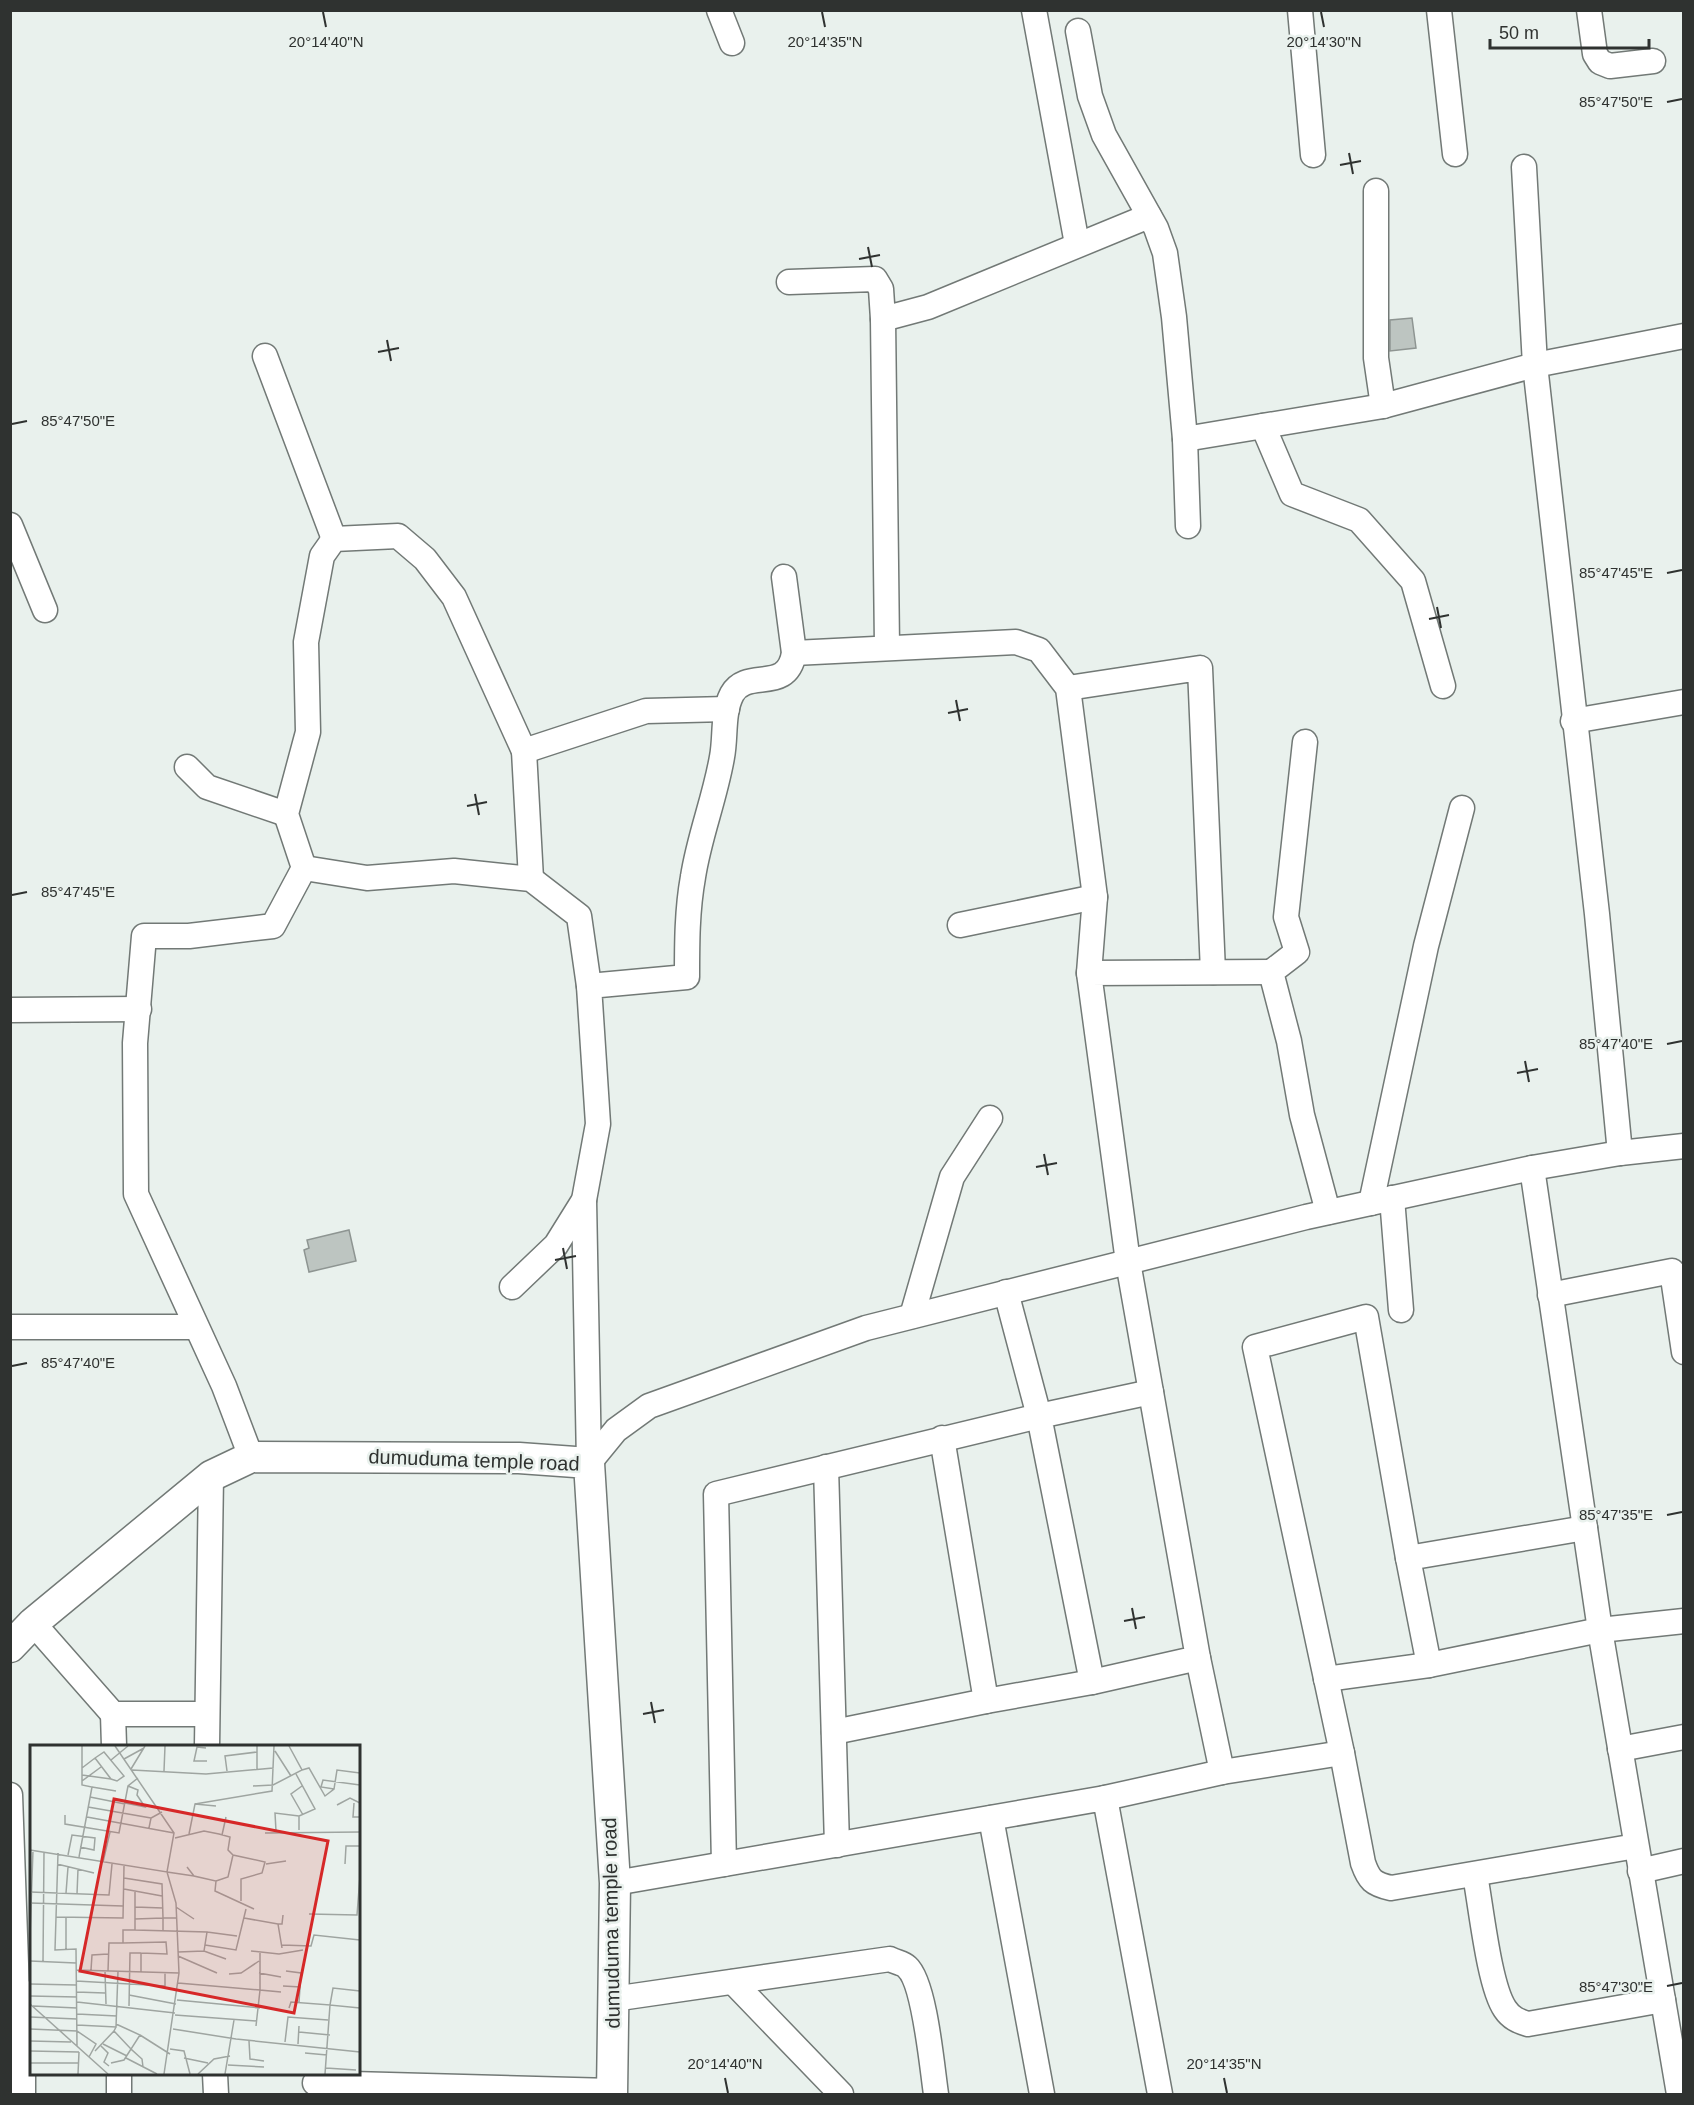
<svg xmlns="http://www.w3.org/2000/svg" width="1694" height="2105" viewBox="0 0 1694 2105" font-family="Arial,sans-serif">
<style>
.building{fill:#bdc5c1;stroke:#8e9592;stroke-width:1.5}
.lines{fill:none;stroke-linecap:round;stroke-linejoin:round}
.minor-casing{stroke:#727976;stroke-width:27}
.tertiary-casing{stroke:#727976;stroke-width:33}
.minor{stroke:#fff;stroke-width:24}
.tertiary{stroke:#fff;stroke-width:30}
.ticks{fill:none;stroke:#2f3230;stroke-width:2}
.labels{text-anchor:middle;dominant-baseline:central;stroke-width:5;stroke-linejoin:round;paint-order:stroke}
.street-label{font-size:20px;fill:#2f3230;stroke:#e9f1ed}
.inset-road{fill:none;stroke:#9fa5a1;stroke-width:1.5}
.view{fill:#d62828;fill-opacity:0.15;stroke:#d62828;stroke-width:3}
.inset-edge{fill:none;stroke:#2f3230;stroke-width:3}
.ticks-label{font-size:15px;text-anchor:middle;fill:#2f3230;stroke:#e9f1ed;stroke-width:5;stroke-linejoin:round;paint-order:stroke}
</style>
<rect width="100%" height="100%" fill="#e9f1ed"/>
<g class="building">
<path d="M1412,318L1416,348L1390,351V320Z"/>
<path d="M349,1230L356,1261L309,1272L304,1250L309,1248L307,1240Z"/>
</g>
<g class="lines">
<defs>
<g id="minor">
<path d="M719,10L732,43"/>
<path d="M1034,10L1077,244"/>
<path d="M1300,10L1313,155"/>
<path d="M1439,10L1455,154"/>
<path d="M1589,10L1595,54L1600,62L1610,66L1653,61"/>
<path d="M1078,31L1090,96L1104,135L1156,228L1165,253L1174,317L1185,439L1188,526"/>
<path d="M1376,191V358L1383,406"/>
<path d="M789,282L875,279L881,289L883,319L928,307L1149,216"/>
<path d="M883,319L887,646"/>
<path d="M265,356L334,539"/>
<path d="M1263,426L1292,494L1359,520L1413,581L1443,686"/>
<path d="M1185,439L1383,406L1535,365L1524,167"/>
<path d="M10,525L45,610"/>
<path d="M794,653L1016,642L1039,650L1068,688L1095,897L1089,973"/>
<path d="M1068,688L1200,668L1213,972"/>
<path d="M1573,721L1684,702"/>
<path d="M1305,742L1286,917L1297,952L1271,972L1289,1041L1302,1115L1328,1212"/>
<path d="M524,751L531,879"/>
<path d="M187,767L207,787L286,814"/>
<path d="M304,868L367,878L454,871L531,879L579,916L589,986"/>
<path d="M960,925L1095,897"/>
<path d="M10,1010L139,1009"/>
<path d="M1620,1153L1597,914L1535,365L1684,336"/>
<path d="M1532,1168L1600,1630L1679,2094"/>
<path d="M1392,1198L1401,1310"/>
<path d="M584,1200L589,1463"/>
<path d="M1371,1203L1426,946L1462,808"/>
<path d="M512,1287L556,1245L584,1200L598,1124L589,986L687,977C687,944 687,910 693,877C699,837 715,798 722,757C726,737 722,713 732,694C747,667 787,695 794,653L784,577"/>
<path d="M1550,1295L1672,1271L1684,1352"/>
<path d="M912,1316L952,1177L990,1118"/>
<path d="M10,1327H196"/>
<path d="M251,1457L224,1386L136,1194L135,1043L144,936H189L273,926L304,868L286,814L308,732L306,642L322,556L334,539L398,536L425,559L454,597L524,751L646,711L727,709"/>
<path d="M589,1463L616,1430L649,1406L866,1328L1306,1217L1532,1168L1620,1153L1684,1146"/>
<path d="M826,1467L837,1845"/>
<path d="M1408,1558L1429,1665L1600,1630L1684,1621"/>
<path d="M33,1623L113,1714H206"/>
<path d="M1198,1658L1222,1772L1342,1753L1255,1347L1366,1317L1408,1558L1585,1528"/>
<path d="M1326,1679L1429,1665"/>
<path d="M1092,1682L1198,1658L1128,1262L1089,973L1271,972"/>
<path d="M986,1701L1092,1682L1039,1416L1151,1392"/>
<path d="M113,1714L114,1746"/>
<path d="M834,1732L986,1701L942,1438"/>
<path d="M207,1746L211,1476"/>
<path d="M1620,1749L1684,1737"/>
<path d="M1342,1753L1363,1863C1369,1880 1373,1884 1391,1888L1636,1846"/>
<path d="M10,1795L17,1992"/>
<path d="M1105,1798L1222,1772"/>
<path d="M991,1818L1042,2094"/>
<path d="M724,1864L716,1494L1039,1416L1006,1292"/>
<path d="M1640,1871L1684,1861"/>
<path d="M1475,1875C1481,1906 1489,1986 1505,2009C1511,2018 1518,2021 1528,2024L1663,2000"/>
<path d="M615,1883L1105,1798L1160,2094"/>
<path d="M733,1982L841,2094"/>
<path d="M23,1992V2094"/>
<path d="M613,1999L890,1959C895,1962 903,1963 907,1967C925,1983 932,2068 936,2094"/>
<path d="M119,2074V2094"/>
<path d="M215,2074L216,2094"/>
<path d="M315,2083L612,2091"/>
</g>
<path id="tertiary" d="M10,1647L33,1623L211,1476L251,1457L519,1458L589,1463L615,1883L612,2094"/>
</defs>
<use href="#minor" class="minor-casing"/>
<use href="#tertiary" class="tertiary-casing"/>
<use href="#minor" class="minor"/>
<use href="#tertiary" class="tertiary"/>
</g>
<path class="ticks" d="M323,12L326,27M822,12L825,27M1321,12L1324,27M1667,102L1682,99M1349,153L1353,174M1340,165L1361,161M868,247L872,267M859,259L880,255M387,340L391,361M378,352L399,348M12,424L27,421M1667,573L1682,570M1437,607L1441,628M1429,619L1449,615M956,700L960,721M948,713L968,709M475,794L479,815M467,806L487,802M12,895L27,892M1667,1044L1682,1041M1525,1061L1529,1082M1517,1073L1538,1069M1044,1154L1048,1175M1036,1167L1057,1163M563,1248L567,1269M555,1260L576,1256M12,1366L27,1363M1667,1515L1682,1512M1132,1608L1136,1629M1124,1621L1145,1617M651,1702L655,1723M643,1714L664,1710M1667,1986L1682,1983M725,2078L728,2093M1224,2078L1227,2093"/>
<g class="labels">
<g class="street-label">
<text transform="translate(474 1460) rotate(2)">dumuduma temple road</text>
<text transform="translate(611 1923) rotate(-91)">dumuduma temple road</text>
</g>
</g>
<g transform="translate(30 1745)">
<rect width="330" height="330" fill="#e9f1ed"/>
<path class="inset-road" d="M176,3L167,2L164,16H177M245,6L261,31M94,14L114,3M81,15L98,1M52,23L65,13L74,7L94,31L87,36L81,34L65,13M101,24L115,1M102,25L176,29L243,23L244,1M227,25V1M272,25L279,23L295,51L304,44L307,25L330,28M134,26L135,1M197,26L195,11L227,7M266,29L285,64L269,71V85M52,30L81,34M52,36L71,22M223,41L243,40L272,25L259,1M272,41L261,49L273,70M62,42L86,46M304,44L291,42L293,35L330,40M60,52L95,59M95,58L115,62L107,50L108,45L98,41M324,58L323,72H330M165,59L242,46L243,23M307,60L320,53L330,58M58,62L121,73M35,70V79L89,88L98,41L108,33M57,72L144,88M119,83L121,73L132,67M246,86L245,68L269,71M235,88L330,87M159,89L165,59L186,61M192,90L196,72M145,93L174,86L189,89L200,92L198,105L203,110L235,117L232,128L211,134V156M0,105L137,127L144,88L85,1M28,108L25,205L46,204L47,301M38,110L42,90L65,93L64,105L50,102M49,112L62,42L52,40V1M73,117L80,87M27,119L64,128M236,119L256,116M315,119L316,101H330M157,122L164,131L186,136L185,146L224,164M137,127L164,131M94,133L132,139L133,173H146M186,136L198,132L203,110M94,144L132,151M105,146V162L133,163M0,147L79,150L82,119M36,148L38,122M47,149L48,124M0,158L93,161M105,162V174L133,173V185M146,162L164,174M279,169L327,170L330,131M26,172L93,173L94,121M214,173L248,179M105,174V185L177,187L174,206M105,185H93V198L136,197L137,209L111,208V227M177,187L207,191M0,191L3,105M175,200L206,205L216,164M252,200L281,201L284,190L330,195M252,203L248,179H252L253,170M36,205V172M221,206L249,209L273,205M148,207L174,206L196,214M230,208V245L251,247M148,211L187,228M0,216L46,218M13,217L14,107M46,225L149,228M61,225L62,210L78,209M75,226L76,259M78,226L79,198H93M256,226L271,228L269,257M229,228L251,232M199,229L211,228L229,216M46,236L135,241V228M148,238L230,245L226,281M0,239L46,240M253,241L271,242M46,247L75,248M99,250L146,259M0,251L47,252M147,255L230,263M47,257L145,268M0,259L78,329M3,261L47,263M99,261L100,208H111M259,263L261,257L300,260L303,243L330,246M47,269L87,271M145,270L227,276M0,272L47,274M86,279L110,290L101,304L112,314L113,322M47,280L86,282L88,226M0,284L47,286L66,299L59,312M143,284L206,294L330,307M269,287L300,290M110,290L140,309M0,296L41,297M219,296L220,314L234,316M255,297L258,272L298,275M73,299L97,311M268,299L269,281M71,301L78,308L74,317L79,321M140,304L154,306L160,329M0,306L49,307M65,306L84,286M275,308L297,310M96,313L127,329M154,313L178,318M0,318H49M81,318L94,315L101,304L84,286L86,282M198,320L234,322M296,323L326,325M48,329L49,307M134,329L149,228L146,158L137,127M168,329L184,314L200,311M195,329L204,275M295,329L300,260L330,263"/>
<path class="view" d="M84,54L298,96L264,268L50,226Z"/>
<rect width="330" height="330" class="inset-edge"/>
</g>
<g class="ticks-label">
<text x="326" y="47">20°14'40"N</text>
<text x="1324" y="47">20°14'30"N</text>
<text x="825" y="47">20°14'35"N</text>
<text x="1616" y="107">85°47'50"E</text>
<text x="78" y="426">85°47'50"E</text>
<text x="1616" y="578">85°47'45"E</text>
<text x="78" y="897">85°47'45"E</text>
<text x="1616" y="1049">85°47'40"E</text>
<text x="78" y="1368">85°47'40"E</text>
<text x="1616" y="1520">85°47'35"E</text>
<text x="1616" y="1992">85°47'30"E</text>
<text x="725" y="2069">20°14'40"N</text>
<text x="1224" y="2069">20°14'35"N</text>
</g>
<rect width="1694" height="2105" fill="none" stroke="#2f3230" stroke-width="24"/>
<path d="M1490 39v9h159v-9" fill="none" stroke="#2f3230" stroke-width="3"/>
<text x="1499" y="39" font-size="18" fill="#2f3230" stroke="#e9f1ed" stroke-width="4.5" paint-order="stroke">50 m</text>
</svg>
